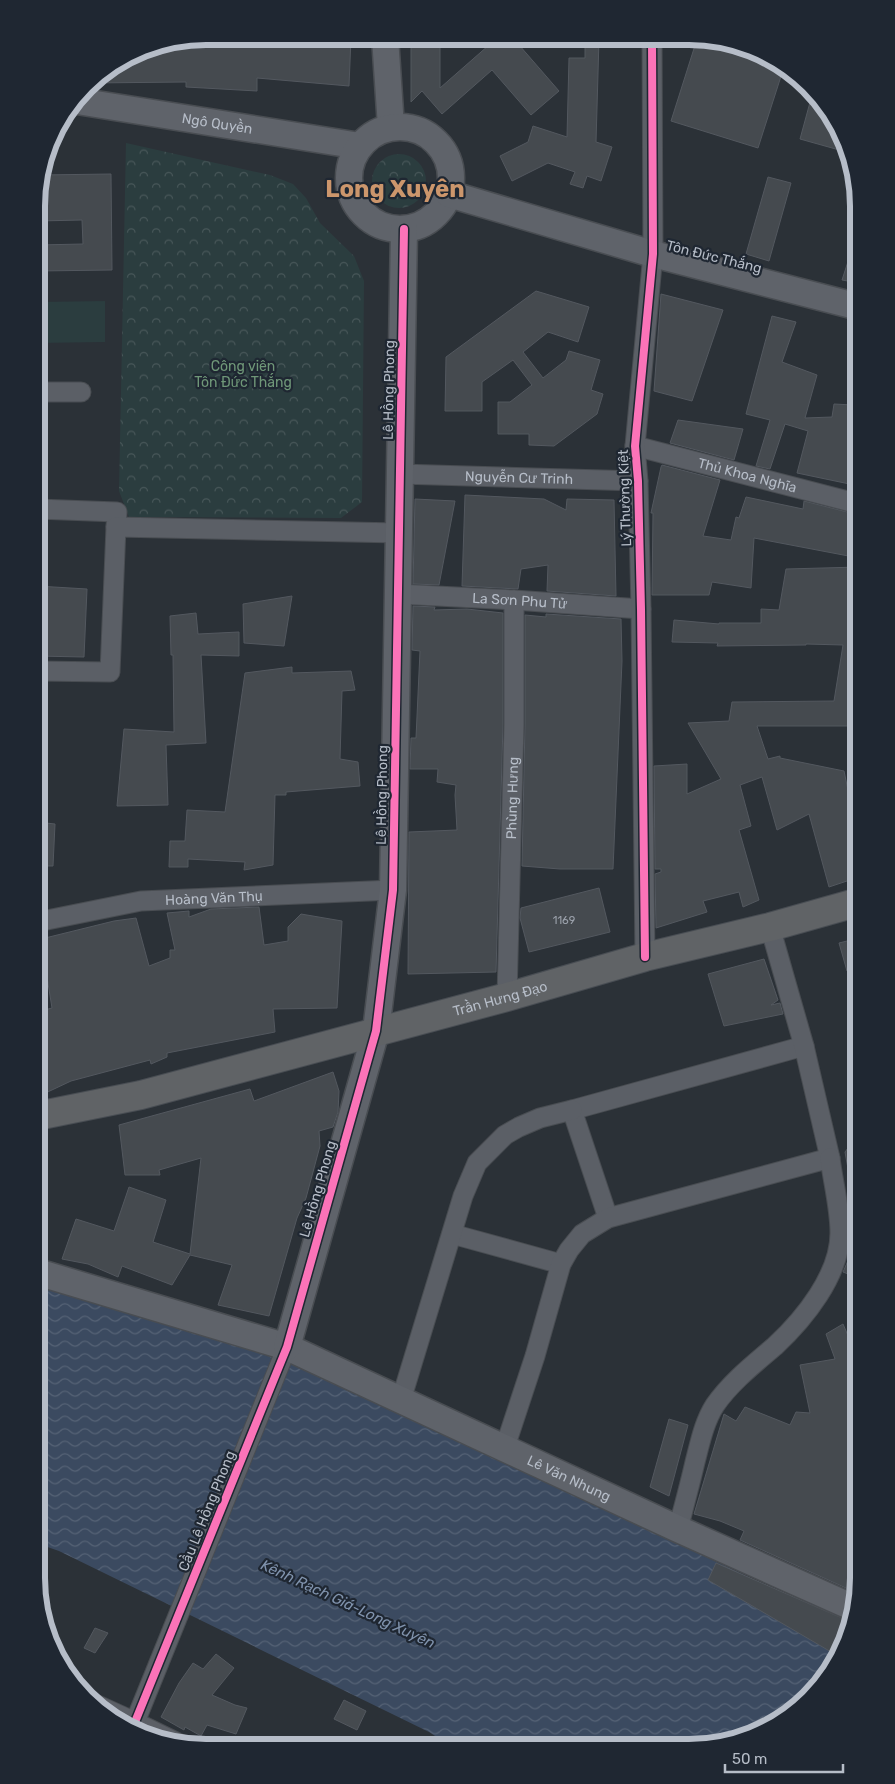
<svg xmlns="http://www.w3.org/2000/svg" width="895" height="1784" viewBox="0 0 895 1784" font-family="Rubik,sans-serif">
<style>
.park{fill:url(#park-crowns)}
.pitch{fill:#2b3d3f}
.water{fill:url(#water-waves)}
.building{fill:#454a4f;stroke:#53585f}
.lines{fill:none;stroke-linecap:round;stroke-linejoin:round}
.street-casing{stroke:#494d52;stroke-width:21}
.secondary-casing{stroke:#494d52;stroke-width:29}
.highway-casing{stroke:#484d53;stroke-width:30}
.street{stroke:#5b5f66;stroke-width:19}
.secondary{stroke:#5f636a;stroke-width:26}
.highway{stroke:#606366;stroke-width:28}
.cycleway-casing{stroke:#1f2732;stroke-width:11}
.cycleway{stroke:#fb73b8;stroke-width:8}
.labels{text-anchor:middle;dominant-baseline:central;stroke-width:4.5;stroke-linejoin:round;paint-order:stroke}
.number-label{font-size:11px;fill:#9aa0aa}
.street-label{font-size:14px;fill:#b6bdc8;stroke:#1f2732}
.park-label{font-size:14px;fill:#6f9778;stroke:#1f2732}
.water-label{font-size:15px;font-style:italic;fill:#8093ad;stroke:#1f2732}
.town-label{font-size:24px;font-weight:bold;fill:#cc966c;stroke:#1f2732}
.rim{fill:none;stroke:#b6bdc8;stroke-width:6}
</style>
<defs>
<pattern id="park-crowns" width="20" height="18" patternUnits="userSpaceOnUse" patternTransform="scale(1.25)"><rect width="20" height="18" fill="#2b3d3f"/><path d="M2 6a3 3 0 1 1 6 0M12 15a3 3 0 1 1 6 0" fill="none" stroke="#485759"/></pattern>
<pattern id="water-waves" width="16" height="10" patternUnits="userSpaceOnUse" patternTransform="scale(1.25)"><rect width="16" height="10" fill="#3b4a60"/><path d="M0 5q4-4 8 0t8 0" fill="none" stroke="#556275"/></pattern>
</defs>
<rect width="100%" height="100%" fill="#2b3137"/>
<g class="park">
<path d="M126,143L270,175L293,184L306,198L320,223L354,256L364,281L362,502L341,518L129,517L119,491Z"/>
<circle cx="399" cy="181" r="27"/>
</g>
<path class="pitch" d="M105,301V342L38,343V302Z"/>
<path class="water" d="M37,1285L263,1345L334,1381L850,1625L846,1643L823,1682L784,1719L743,1739L689,1748L452,1747L429,1732L59,1551L36,1543Z"/>
<g class="building">
<path d="M206,36L351,37L349,86L257,78V91L186,87V82L90,83L94,79L141,49Z"/>
<path d="M497,38H513L559,91L531,115L492,70L442,114L422,91L411,102V47H440V88Z"/>
<path d="M585,39H599L596,142L612,147L601,181L587,176L583,188L570,184L575,172L548,163L512,181L500,156L528,142L533,126L567,137L569,58H585Z"/>
<path d="M697,39H710L742,49L783,70L758,148L671,121Z"/>
<path d="M812,95L850,152V153L800,139Z"/>
<path d="M111,174L112,270L38,271V245L83,244L82,220L38,221V184L40,175Z"/>
<path d="M768,177L791,183L769,261L746,254Z"/>
<path d="M856,237H859V283L842,280Z"/>
<path d="M536,291L589,307L578,342L548,332L523,352L543,378L566,360L569,351L600,360L591,390L603,394L597,414L554,446L529,445V434H498V402H510L532,385L513,360L482,382V411H445L446,357Z"/>
<path d="M661,294L723,310L692,401L654,391Z"/>
<path d="M772,316L796,322L782,362L817,375L805,418L832,417L834,404L853,405L855,419L859,420V486L797,473L808,431L785,424L770,469L756,466L770,420L746,414Z"/>
<path d="M678,420L743,429L734,460L670,443Z"/>
<path d="M662,465L720,480L703,536L731,540L736,517L739,518L746,497L803,509L804,501L859,515V558L754,538L751,588L712,582L709,595H652L653,513H651L661,467Z"/>
<path d="M465,495L544,499L566,510L567,499L614,500L616,596L547,591L548,565L521,569L518,589L462,586Z"/>
<path d="M415,499L455,501L439,585L413,584Z"/>
<path d="M859,567V692L851,691L854,726H757L768,759L780,756V758L844,771L859,843V877L829,887L809,814L777,830L762,777L740,785L751,826L739,830L759,900L743,907L739,892L703,901L707,912L656,928L655,874L661,872V869H655L654,766L687,764V794L721,779L688,723L729,721L732,702L834,701L843,645L806,644V645L717,646L718,643L672,642L674,620L719,624V623H761V609L779,610L786,569Z"/>
<path d="M37,586L87,589L84,657L37,656Z"/>
<path d="M292,596L284,646L244,643L243,604Z"/>
<path d="M413,606L435,607L434,610L467,609L503,613V724L496,972L408,974L409,832L457,830L455,795L456,785L437,782L438,769H410L411,738H416L420,651L412,650Z"/>
<path d="M196,613L198,634L239,632V656L201,655L206,743L166,745L168,805L117,806L124,729L174,732L173,655H171L170,616Z"/>
<path d="M546,614L621,619L622,661L613,869H560L522,866L525,724V615L546,617Z"/>
<path d="M292,667V673L351,671L355,690L342,691L340,759L358,762L360,786L286,792V795H275L273,865L244,870L245,862L188,859V867H169L170,841H185L187,810L225,812L245,673Z"/>
<path d="M37,822L55,824L53,866H37Z"/>
<path d="M599,888L610,932L529,952L520,918L521,908Z"/>
<path d="M259,907L264,945L288,941V927L301,914L342,921L337,1008L273,1009L275,1032L167,1053V1057L151,1064L150,1060L71,1081L37,1097V1012L52,1008L47,977L37,979V940L114,921L136,918L149,966L170,958V950H175L167,913L189,911V917L211,909Z"/>
<path d="M859,938V966L847,971L839,943Z"/>
<path d="M764,959L778,1000L771,1005L780,1003L783,1014L724,1026L708,974Z"/>
<path d="M333,1072L339,1091L338,1112L333,1127L319,1131L320,1146L306,1198L297,1218L269,1316L218,1305L232,1265L190,1255L172,1285L122,1266L118,1277L88,1264L62,1259L76,1219L114,1231L129,1187L166,1200L153,1242L190,1254L201,1158L159,1170L160,1175H125L119,1125L250,1089L254,1101Z"/>
<path d="M858,1135V1190L852,1191L845,1152Z"/>
<path d="M858,1238V1278L843,1272Z"/>
<path d="M843,1324L855,1352L858,1350L857,1593L740,1540L744,1531L720,1521L694,1514L724,1414L736,1421L745,1407L790,1425L796,1412L810,1413L800,1365L835,1359L826,1334Z"/>
<path d="M669,1419L688,1425L669,1496L650,1487Z"/>
<path d="M716,1563L851,1622L846,1643L838,1656L708,1580Z"/>
<path d="M95,1628L108,1633L95,1653L84,1648Z"/>
<path d="M216,1654L234,1668L212,1695L235,1705L247,1708L236,1734L207,1725L201,1736L185,1727L184,1730L161,1717L179,1683L193,1663L203,1669Z"/>
<path d="M344,1700L366,1711L357,1730L334,1719Z"/>
</g>
<g class="lines">
<defs>
<g id="street">
<path d="M37,392H81"/>
<path id="s1" d="M635,446L859,504"/>
<path id="s2" d="M400,474L638,481"/>
<path d="M37,509L117,512L116,527"/>
<path id="s3" d="M398,594L514,600L641,609"/>
<path d="M37,671L110,672L116,527L399,533"/>
<path id="s4" d="M37,922L141,901L393,890"/>
<path d="M645,957L641,609L638,481L635,446L653,254L652,39"/>
<path id="s5" d="M507,997L514,724V600"/>
<path d="M608,1218L572,1110L804,1046"/>
<path d="M452,1234L561,1264"/>
<path d="M401,1400L463,1196L477,1163L505,1135L519,1127L540,1118L572,1110"/>
<path d="M505,1447L535,1356L561,1264L569,1250L582,1234L608,1218L830,1158L804,1046L770,927"/>
<path d="M678,1529C684,1506 690,1484 695,1462C700,1443 704,1422 715,1405C731,1382 754,1364 775,1346C804,1319 840,1275 840,1233C840,1208 833,1182 830,1158"/>
<path d="M93,1703L135,1722L184,1746"/>
<path d="M133,1730L135,1722L287,1347"/>
</g>
<g id="secondary">
<path d="M385,37L391,127"/>
<path id="s6" d="M77,101L360,146"/>
<circle cx="400" cy="178" r="51"/>
<path d="M449,194L653,254L859,307"/>
<path id="s7" d="M37,1272L287,1347L678,1529L854,1608"/>
<path d="M287,1347L376,1031L393,890L404,229"/>
</g>
<g id="highway">
<path id="s8" d="M37,1116L141,1095L507,997L645,957L770,927L859,902"/>
</g>
</defs>
<use href="#street" class="street-casing"/>
<use href="#secondary" class="secondary-casing"/>
<use href="#highway" class="highway-casing"/>
<use href="#street" class="street"/>
<use href="#secondary" class="secondary"/>
<use href="#highway" class="highway"/>
<defs>
<g id="cycleway">
<path d="M645,957L641,609L638,481L635,446L653,254L652,39"/>
<path d="M133,1730L135,1722L287,1347L376,1031L393,890L404,229"/>
</g>
</defs>
<use href="#cycleway" class="cycleway-casing"/>
<use href="#cycleway" class="cycleway"/>
</g>
<g class="labels">
<g class="number-label">
<text x="564" y="920">1169</text>
</g>
<g class="street-label">
<text stroke="none"><textPath href="#s6" startOffset="142">Ngô Quyền</textPath></text>
<text transform="translate(714 257) rotate(14)">Tôn Đức Thắng</text>
<text transform="translate(389 390) rotate(-89)">Lê Hồng Phong</text>
<text stroke="none"><textPath href="#s1" startOffset="116">Thủ Khoa Nghĩa</textPath></text>
<text stroke="none"><textPath href="#s2" startOffset="119">Nguyễn Cư Trinh</textPath></text>
<text transform="translate(625 498) rotate(-92)">Lý Thường Kiệt</text>
<text stroke="none"><textPath href="#s3" startOffset="122">La Sơn Phu Tử</textPath></text>
<text transform="translate(382 795) rotate(-89)">Lê Hồng Phong</text>
<text stroke="none"><textPath href="#s5" startOffset="199">Phùng Hưng</textPath></text>
<text stroke="none"><textPath href="#s4" startOffset="179">Hoàng Văn Thụ</textPath></text>
<text stroke="none"><textPath href="#s8" startOffset="478">Trần Hưng Đạo</textPath></text>
<text transform="translate(318 1189) rotate(-74)">Lê Hồng Phong</text>
<text stroke="none"><textPath href="#s7" startOffset="572">Lê Văn Nhung</textPath></text>
<text transform="translate(207 1511) rotate(-68)">Cầu Lê Hồng Phong</text>
</g>
<g class="park-label">
<text x="243" y="366">Công viên<tspan x="243" dy="16">Tôn Đức Thắng</tspan></text>
</g>
<g class="water-label">
<text transform="translate(348 1604) rotate(25)">Kênh Rạch Giá-Long Xuyên</text>
</g>
<g class="town-label">
<text x="395" y="189">Long Xuyên</text>
</g>
</g>
<path d="M0 0H895V1784H0ZM206 45H689A161 161 0 0 1 850 206V1578A161 161 0 0 1 689 1739H206A161 161 0 0 1 45 1578V206A161 161 0 0 1 206 45Z" fill="#1f2732" fill-rule="evenodd"/>
<path class="rim" d="M206 45H689A161 161 0 0 1 850 206V1578A161 161 0 0 1 689 1739H206A161 161 0 0 1 45 1578V206A161 161 0 0 1 206 45Z"/>
<path d="M725 1764v8h118v-8" fill="none" stroke="#b6bdc8" stroke-width="2.5"/>
<text x="732" y="1764" font-size="15" fill="#b6bdc8" stroke="#1f2732" stroke-width="4" paint-order="stroke">50 m</text>
</svg>
